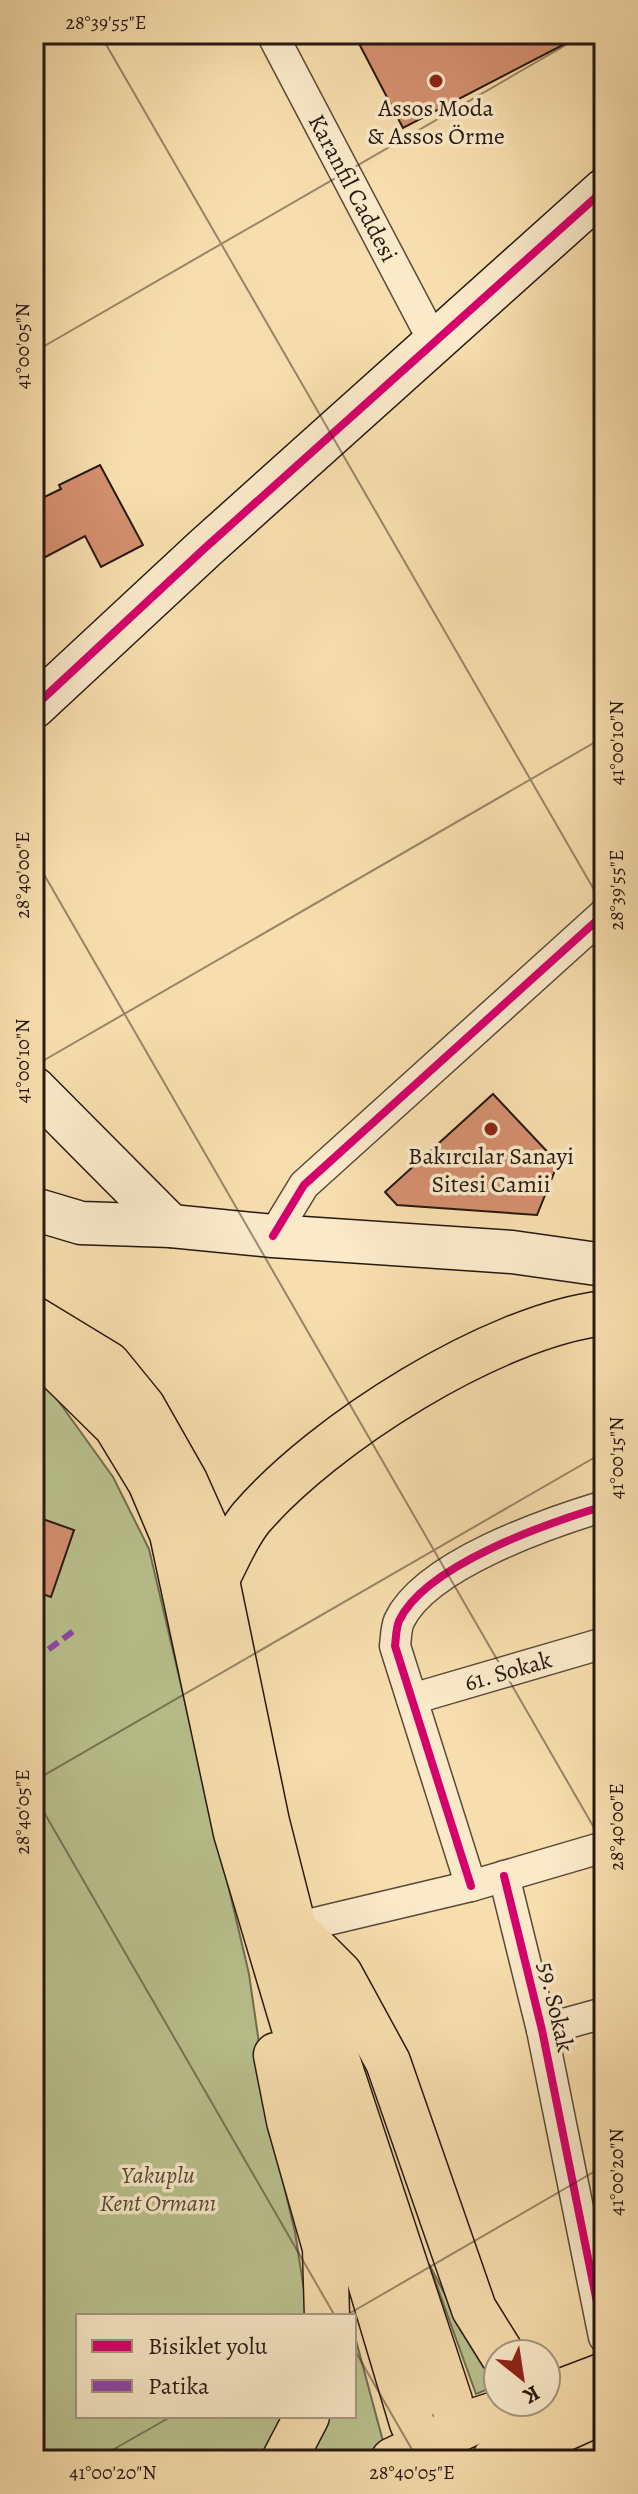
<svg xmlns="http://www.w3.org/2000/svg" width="638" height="2494" viewBox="0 0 638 2494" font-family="Alegreya,serif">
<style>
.green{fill:#b9c28e;stroke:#706d50;stroke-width:2}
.building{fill:#d59070;stroke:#271811;stroke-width:2}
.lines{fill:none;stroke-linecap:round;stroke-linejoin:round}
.primary-tunnel{stroke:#ceb68f;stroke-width:44;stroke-dasharray:44 22;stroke-linecap:butt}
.street-casing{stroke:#5b4a38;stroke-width:33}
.secondary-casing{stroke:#271811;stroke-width:45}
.primary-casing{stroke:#271811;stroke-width:47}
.highway-casing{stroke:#271811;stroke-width:47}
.street{stroke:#faeaca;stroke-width:30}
.secondary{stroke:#faeaca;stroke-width:42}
.primary{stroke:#f8deae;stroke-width:44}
.highway{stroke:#f8deae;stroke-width:44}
.quiet{stroke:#8e44ad;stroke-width:6;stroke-dasharray:12 6;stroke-linecap:butt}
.cycleway-casing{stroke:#faeaca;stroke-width:13}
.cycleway{stroke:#d6006c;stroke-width:8}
.ticks{fill:none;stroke:#271811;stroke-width:2;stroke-opacity:0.45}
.poi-dot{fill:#8f2418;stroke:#faeaca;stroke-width:3}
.labels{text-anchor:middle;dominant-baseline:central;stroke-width:7;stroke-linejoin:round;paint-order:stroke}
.poi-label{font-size:24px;fill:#271811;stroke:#faeaca}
.street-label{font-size:24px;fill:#271811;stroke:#faeaca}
.park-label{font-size:24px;font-style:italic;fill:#534b36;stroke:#faeaca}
.neatline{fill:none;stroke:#271811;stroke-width:3}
.ticks-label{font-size:20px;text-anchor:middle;fill:#271811}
</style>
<rect width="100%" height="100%" fill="#f8deae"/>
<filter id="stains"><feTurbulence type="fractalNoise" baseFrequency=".0025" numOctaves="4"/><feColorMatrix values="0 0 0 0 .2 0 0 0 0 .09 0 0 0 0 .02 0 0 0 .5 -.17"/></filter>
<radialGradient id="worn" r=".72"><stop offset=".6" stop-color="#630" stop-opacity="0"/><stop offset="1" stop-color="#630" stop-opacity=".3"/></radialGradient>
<g class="green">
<path d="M34,1379L49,1388L113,1477L149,1549L249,1974L273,2140L295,2232L308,2316H78V2416H285L274,2443L262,2460H34Z"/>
<path d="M429,2264L471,2344L498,2385L476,2394Z"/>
<path d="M354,2333L384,2445L351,2460H302L321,2416H354Z"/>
</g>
<g class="building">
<path d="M354,34H584L403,128Z"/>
<path d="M100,465L143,545L101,567L85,536L34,563V502L61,489L59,485Z"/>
<path d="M493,1094L558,1163L537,1215L397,1205L385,1192Z"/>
<path d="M34,1516L74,1530L51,1597L34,1591Z"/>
</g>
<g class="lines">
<path class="primary-tunnel" d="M450,2401L471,2460"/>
<defs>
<g id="street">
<path d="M272,34L434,342"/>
<path d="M273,1236L304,1185L604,914"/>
<path d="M412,1699L604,1643"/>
<path d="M504,1876L542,2030L604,2337"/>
<path d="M471,1886L395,1646C396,1638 396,1628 399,1621C425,1565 548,1523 604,1506"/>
<path d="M294,1928L471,1886L604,1847"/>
<path d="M542,2030L604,2013"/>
</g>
<g id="secondary">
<path d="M34,707L205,548L604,190"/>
<path d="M34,1088L171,1226"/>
<path d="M34,1209L81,1223L171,1226L273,1236L512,1252L604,1265"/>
</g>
<g id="primary">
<path d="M34,1319L108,1364L143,1407L185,1481L206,1528L267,1822L294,1928L450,2401"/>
<path d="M34,1354L57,1368L116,1426L150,1482L172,1534L236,1833L412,2423"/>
<path d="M218,1577C228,1558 237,1535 251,1518C323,1434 493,1326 604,1313"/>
<path d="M304,1938L340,1974L388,2062L474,2309L502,2354"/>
<path d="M276,2055L289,2121L325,2248L327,2316"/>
<path d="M546,2397L604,2375"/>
<path d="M284,2460L307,2416"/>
<path d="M393,2460L480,2419L532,2402"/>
</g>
<path id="highway" d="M494,2460L604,2411"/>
</defs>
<use href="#street" class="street-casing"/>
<use href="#secondary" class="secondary-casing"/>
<use href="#primary" class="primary-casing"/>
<use href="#highway" class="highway-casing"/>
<use href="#street" class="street"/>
<use href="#secondary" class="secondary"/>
<use href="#primary" class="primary"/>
<use href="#highway" class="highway"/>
<path class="quiet" d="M34,1660L75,1630"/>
<defs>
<g id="cycleway">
<path d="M34,707L205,548L604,190"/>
<path d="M273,1236L304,1185L604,914"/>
<path d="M504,1876L542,2030L604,2337"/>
<path d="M471,1886L395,1646C396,1638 396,1628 399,1621C425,1565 548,1523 604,1506"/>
</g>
</defs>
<use href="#cycleway" class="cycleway-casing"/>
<use href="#cycleway" class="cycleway"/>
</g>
<path class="ticks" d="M100,34L604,907M34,352L585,34M34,857L604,1845M34,1066L604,737M34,1781L604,1452M34,1795L335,2316M345,2316L604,2166M354,2349L418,2460M95,2460L172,2416"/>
<g class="poi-dot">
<circle cx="436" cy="81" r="8"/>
<circle cx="491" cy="1129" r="8"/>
</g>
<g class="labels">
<g class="poi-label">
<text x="436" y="108">Assos Moda<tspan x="436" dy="28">&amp; Assos Örme</tspan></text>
<text x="491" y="1156">Bakırcılar Sanayi<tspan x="491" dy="28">Sitesi Camii</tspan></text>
</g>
<g class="street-label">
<text transform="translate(353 188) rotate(62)">Karanfil Caddesi</text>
<text transform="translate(508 1671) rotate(-16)">61. Sokak</text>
<text transform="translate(556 2007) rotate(77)">59. Sokak</text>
</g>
<g class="park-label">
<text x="158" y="2175">Yakuplu<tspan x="158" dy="28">Kent Ormanı</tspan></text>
</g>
</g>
<rect width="638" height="2494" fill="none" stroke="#f8deae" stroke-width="88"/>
<rect x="76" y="2314" width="280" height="104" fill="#faeaca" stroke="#a69680" stroke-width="2"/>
<rect x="92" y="2340" width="40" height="12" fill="#d6006c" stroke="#a69680" stroke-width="2"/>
<text x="148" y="2354" font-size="24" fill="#271811">Bisiklet yolu</text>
<rect x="92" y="2380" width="40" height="12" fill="#8e44ad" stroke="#a69680" stroke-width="2"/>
<text x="148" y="2394" font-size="24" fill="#271811">Patika</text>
<g transform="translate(522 2378) rotate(150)"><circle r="38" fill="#faeaca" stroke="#a69680" stroke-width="2"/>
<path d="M0-6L14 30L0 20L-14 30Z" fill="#8f2418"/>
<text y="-12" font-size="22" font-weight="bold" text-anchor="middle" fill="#271811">K</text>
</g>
<rect x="44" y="44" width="550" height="2406" class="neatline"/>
<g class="ticks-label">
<text x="106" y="29">28°39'55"E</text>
<text transform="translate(22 346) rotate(-90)" y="7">41°00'05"N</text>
<text transform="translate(616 743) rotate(-90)" y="7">41°00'10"N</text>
<text transform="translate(22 875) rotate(-90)" y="7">28°40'00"E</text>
<text transform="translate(616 890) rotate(-90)" y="7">28°39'55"E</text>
<text transform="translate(22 1061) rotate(-90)" y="7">41°00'10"N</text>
<text transform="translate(616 1458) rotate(-90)" y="7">41°00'15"N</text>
<text transform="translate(22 1812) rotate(-90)" y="7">28°40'05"E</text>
<text transform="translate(616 1827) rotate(-90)" y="7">28°40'00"E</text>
<text transform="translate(616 2172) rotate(-90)" y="7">41°00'20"N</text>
<text x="113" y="2479">41°00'20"N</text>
<text x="412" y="2479">28°40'05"E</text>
</g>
<rect width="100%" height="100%" filter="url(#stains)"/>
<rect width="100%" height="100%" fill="url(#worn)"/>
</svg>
